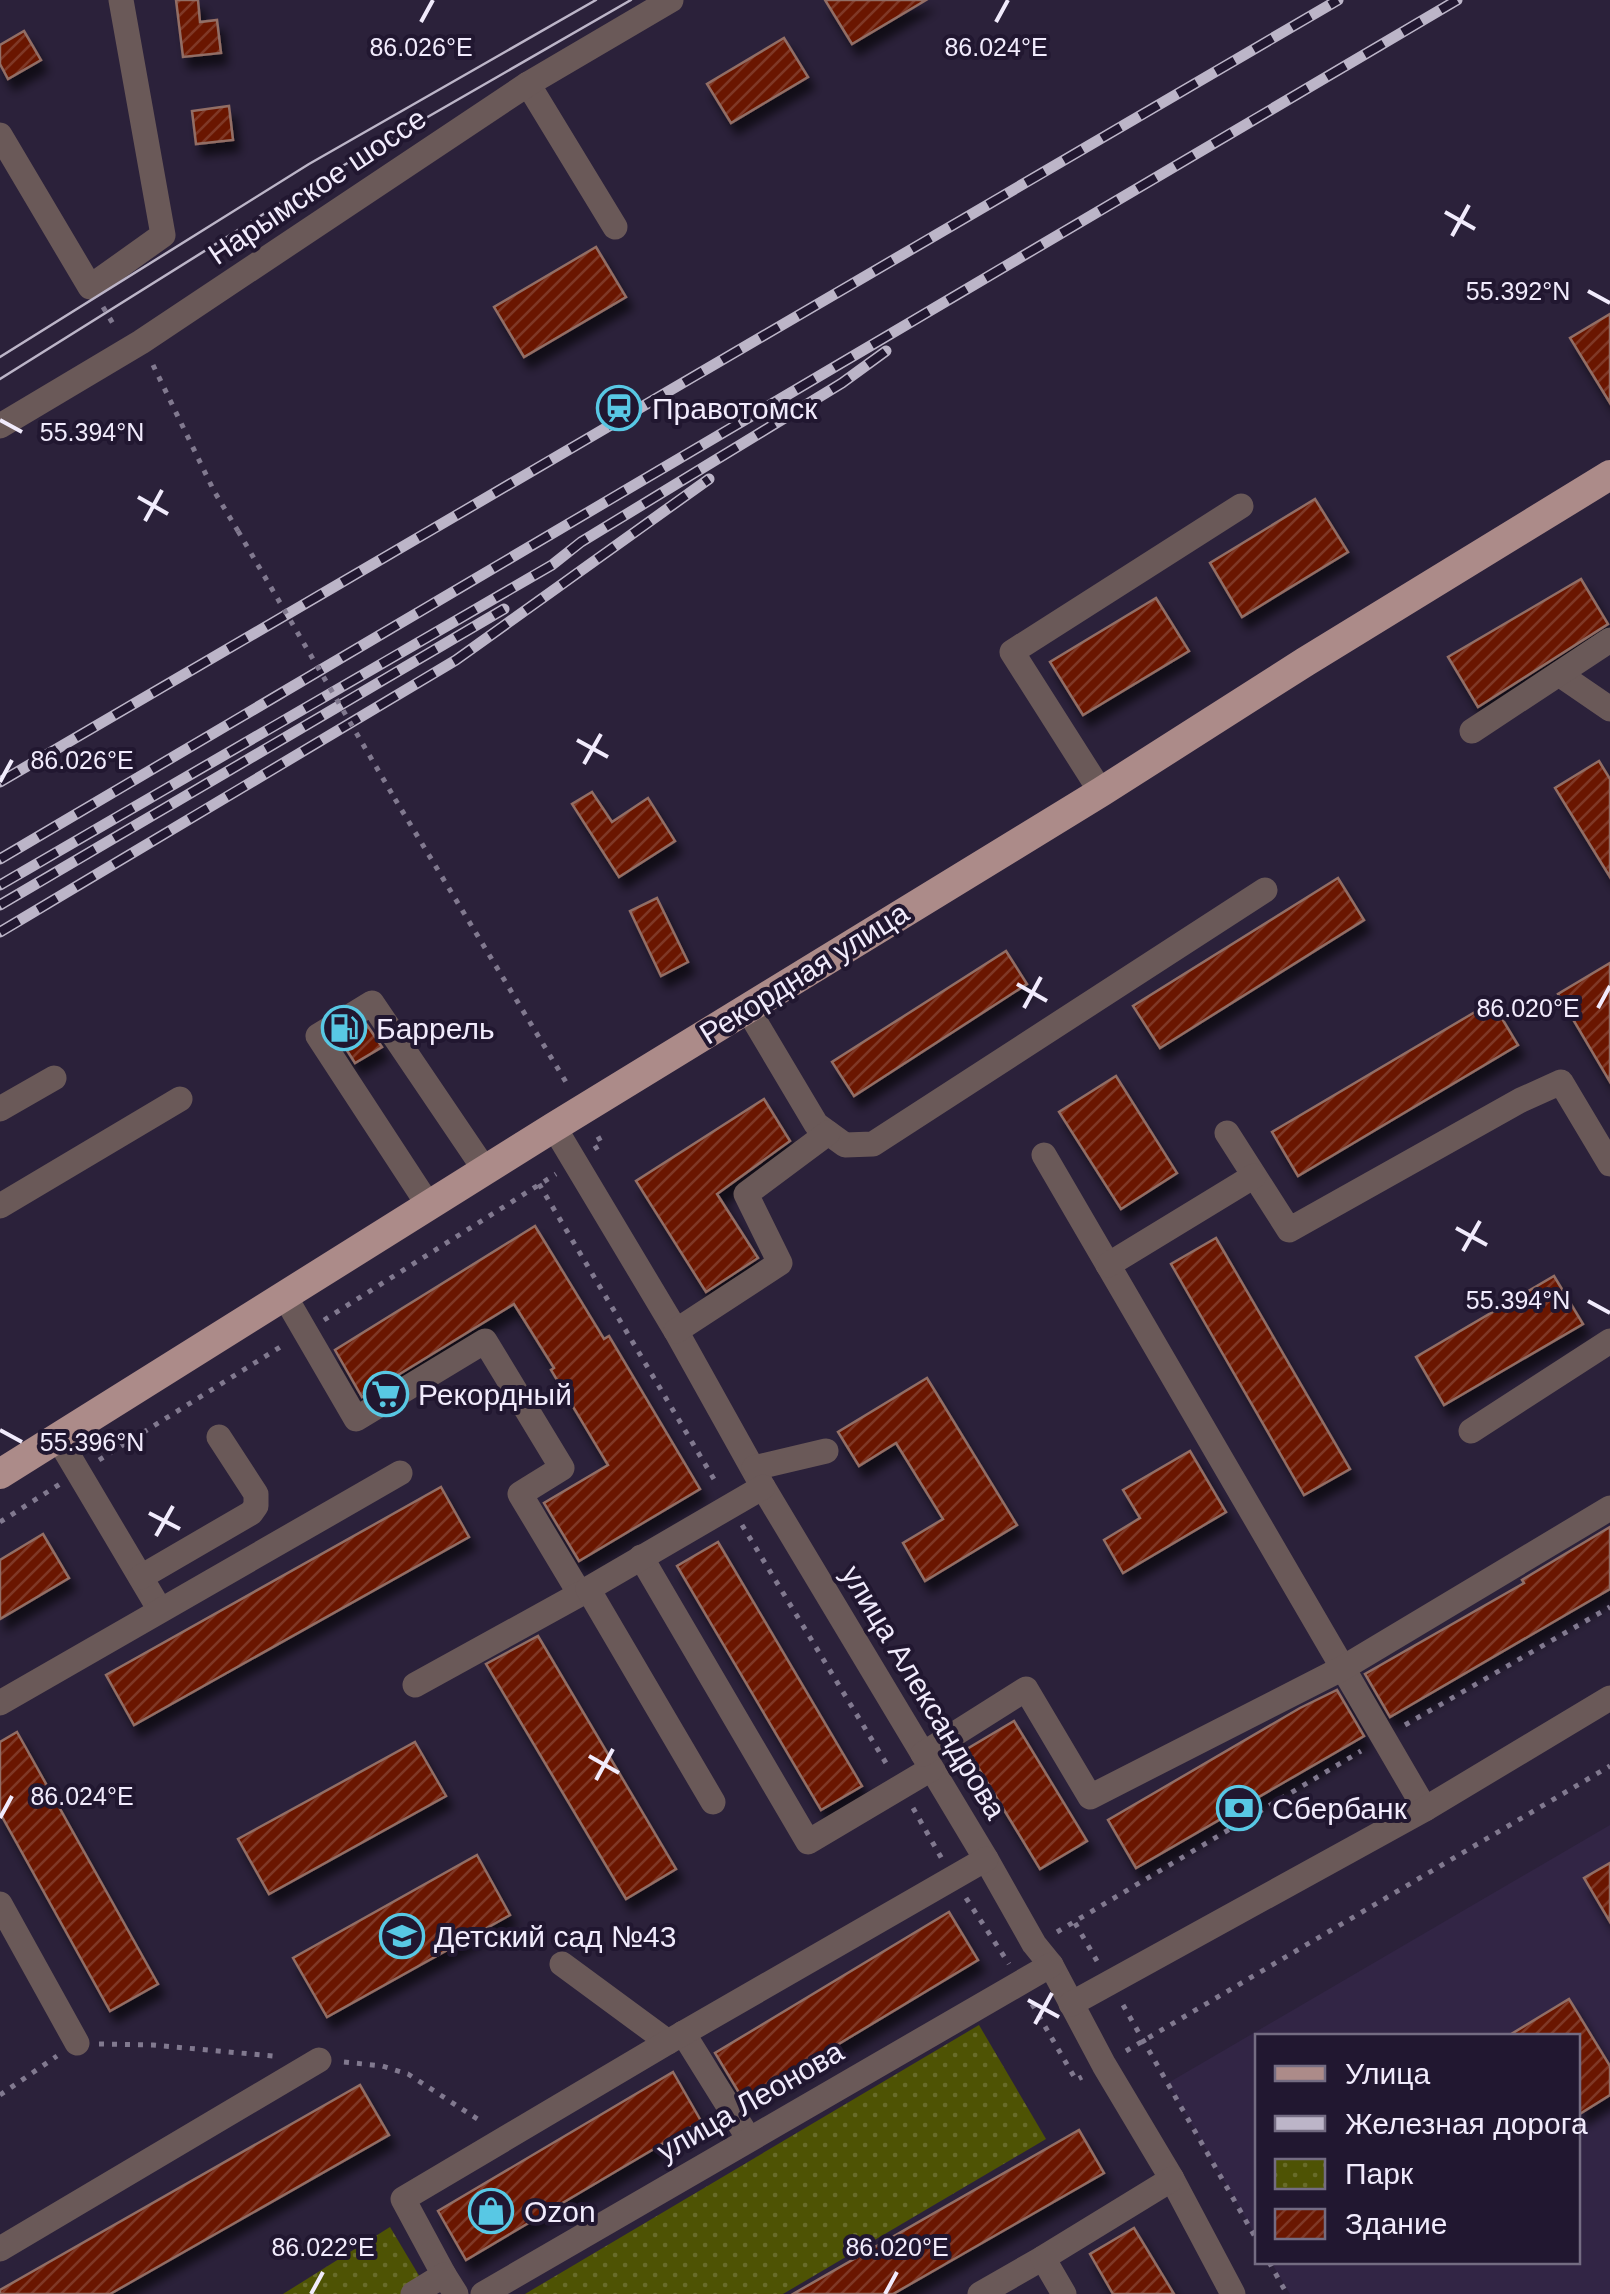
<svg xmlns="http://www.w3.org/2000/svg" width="1610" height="2294" viewBox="0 0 1610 2294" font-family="Helvetica,sans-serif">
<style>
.built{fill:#322545}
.park{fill:url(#park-dots)}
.building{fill:url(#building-hatch);stroke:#926e65;stroke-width:2.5;filter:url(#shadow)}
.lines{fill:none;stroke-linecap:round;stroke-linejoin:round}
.path{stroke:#81798f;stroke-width:5;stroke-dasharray:5 8;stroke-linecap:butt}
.minor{stroke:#6a5958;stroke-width:25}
.major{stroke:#ac8b89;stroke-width:30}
.tram{stroke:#bcb5c8;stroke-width:2.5}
.rail-casing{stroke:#bcb5c8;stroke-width:11}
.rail{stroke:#211730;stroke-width:8;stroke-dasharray:22;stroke-linecap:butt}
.path-bridge{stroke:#81798f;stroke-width:5;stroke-dasharray:5 8;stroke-linecap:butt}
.ticks{fill:none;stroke:#f1ebfc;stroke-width:4}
.labels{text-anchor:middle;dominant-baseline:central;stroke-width:8;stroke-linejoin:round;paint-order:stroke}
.street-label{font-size:30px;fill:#f1ebfc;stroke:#211730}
.poi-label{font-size:30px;fill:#f1ebfc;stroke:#211730;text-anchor:start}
.ticks-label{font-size:25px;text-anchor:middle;fill:#f1ebfc;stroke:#211730;stroke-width:8;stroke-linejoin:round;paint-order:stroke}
</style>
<defs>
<pattern id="park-dots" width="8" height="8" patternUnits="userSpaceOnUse" patternTransform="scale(2.5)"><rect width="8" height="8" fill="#4e5304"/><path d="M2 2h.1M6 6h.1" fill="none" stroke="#686c2a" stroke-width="1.8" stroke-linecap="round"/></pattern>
<pattern id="building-hatch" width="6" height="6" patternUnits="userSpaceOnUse" patternTransform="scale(2.5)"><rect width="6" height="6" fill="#6a1701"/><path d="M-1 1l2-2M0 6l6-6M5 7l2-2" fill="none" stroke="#803927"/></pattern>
<filter id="shadow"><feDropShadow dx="6" dy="11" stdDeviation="5" flood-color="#0009"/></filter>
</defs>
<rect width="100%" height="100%" fill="#2b213a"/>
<path class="built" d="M1610,1825V2294H1290L1271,2262H1578V2036H1258L1257,2238L1168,2083Z"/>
<g class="park">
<path d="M979,2025L1046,2139L783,2294H525Z"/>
<path d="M390,2227L430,2294H283Z"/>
</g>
<g class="building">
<path d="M176,0H198L200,22L217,20L221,53L183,57Z"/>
<path d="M825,0H926L852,44Z"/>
<path d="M24,31L41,60L8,79L0,64V45Z"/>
<path d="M784,38L808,77L731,123L707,84Z"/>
<path d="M229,106L233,140L196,144L192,111Z"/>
<path d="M596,247L626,297L524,357L494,307Z"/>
<path d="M1610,314V403L1570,338Z"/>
<path d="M1315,499L1348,552L1242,617L1210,563Z"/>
<path d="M1581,579L1608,624L1478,707L1448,657Z"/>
<path d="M1156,598L1189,651L1083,715L1050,662Z"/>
<path d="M1599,761L1610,779V877L1555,788Z"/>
<path d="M592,792L612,822L648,798L675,841L619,877L572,804Z"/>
<path d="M1338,878L1364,920L1160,1048L1133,1006Z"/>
<path d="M657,898L688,962L661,976L630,911Z"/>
<path d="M1006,951L1027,984L854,1096L832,1062Z"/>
<path d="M1610,963V1082L1558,994Z"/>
<path d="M1492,1002L1518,1045L1298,1176L1272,1132Z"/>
<path d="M367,1025L382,1047L355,1063L341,1041Z"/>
<path d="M1116,1076L1177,1173L1121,1209L1059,1112Z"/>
<path d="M764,1099L790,1141L717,1194L758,1258L706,1292L636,1181Z"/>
<path d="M535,1226L604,1339L609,1336L700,1489L579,1561L544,1503L608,1465L551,1370L554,1368L514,1304L362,1397L335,1350Z"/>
<path d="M1216,1238L1350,1469L1304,1495L1171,1264Z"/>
<path d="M1554,1276L1583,1324L1444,1405L1416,1357Z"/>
<path d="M927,1378L1017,1525L925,1581L903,1543L943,1519L896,1443L859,1466L838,1432Z"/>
<path d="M1190,1451L1226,1512L1123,1573L1104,1540L1140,1518L1123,1490Z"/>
<path d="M441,1487L469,1537L134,1725L106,1675Z"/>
<path d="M1610,1527V1589L1390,1717L1365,1674L1524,1583L1522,1580Z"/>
<path d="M43,1534L69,1578L0,1619V1560Z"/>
<path d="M718,1542L862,1786L821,1810L677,1566Z"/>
<path d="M538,1636L676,1869L626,1899L486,1664Z"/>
<path d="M1337,1690L1364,1736L1136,1868L1108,1820L1300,1708Z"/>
<path d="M1014,1721L1087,1841L1040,1869L967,1749Z"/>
<path d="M17,1732L158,1984L110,2011L0,1813V1742Z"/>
<path d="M415,1742L446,1796L269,1894L238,1839Z"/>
<path d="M477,1855L510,1915L327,2017L293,1958Z"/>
<path d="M1610,1863V1922L1584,1878Z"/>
<path d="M949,1912L978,1960L744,2101L715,2053Z"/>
<path d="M1569,1999L1610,2066V2095L1578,2115V2036H1508Z"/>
<path d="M673,2072L701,2121L466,2260L438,2211Z"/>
<path d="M360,2085L389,2135L110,2294H0V2290Z"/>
<path d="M1079,2130L1104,2173L893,2294H793Z"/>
<path d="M1134,2228L1174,2294H1113L1090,2254Z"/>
</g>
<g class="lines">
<g class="path">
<path d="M103,307L115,327"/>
<path d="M153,365L214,491L238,531"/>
<path d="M395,799L569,1087"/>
<path d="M594,1149L602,1144L595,1131"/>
<path d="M539,1184L718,1486"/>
<path d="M324,1320L556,1174"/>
<path d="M99,1460L285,1344"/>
<path d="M0,1522L60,1484"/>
<path d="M742,1525L889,1768"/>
<path d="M1405,1725L1610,1607"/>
<path d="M913,1808L942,1859"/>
<path d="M966,1898L1009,1964"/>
<path d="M1075,1923L1097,1961"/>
<path d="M1057,1932L1361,1751"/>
<path d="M1032,2004L1076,2080L1082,2077"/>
<path d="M1123,2005L1258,2242"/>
<path d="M99,2044L153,2045L273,2056"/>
<path d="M1126,2051L1610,1766"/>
<path d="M344,2062L382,2066L408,2074L482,2122"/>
<path d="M0,2095L57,2056"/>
<path d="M1269,2262L1287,2294"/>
</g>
<g class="minor">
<path d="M528,84L615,227"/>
<path d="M0,135L90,287L163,235L121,0"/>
<path d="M0,426L141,342L528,84L671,0"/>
<path d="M1559,674L1610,709"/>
<path d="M1472,731L1610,640"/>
<path d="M1101,792L1012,652L1241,506"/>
<path d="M747,1008L816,1124L845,1145L873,1144L1265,890"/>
<path d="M0,1109L54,1078"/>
<path d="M554,1127L676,1331L763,1487L986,1859L1034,1944L1051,1965L1104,2065L1172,2179L1233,2294"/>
<path d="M1227,1133L1289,1230L1521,1100L1561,1082L1610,1164"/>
<path d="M1044,1155L1425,1809"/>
<path d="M0,1206L180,1099"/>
<path d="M429,1206L318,1036L372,1003L485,1170"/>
<path d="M1108,1265L1254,1176"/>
<path d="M284,1295L356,1419L485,1341L562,1468L520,1494L580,1594L588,1589"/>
<path d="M676,1331L780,1263L746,1194L828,1133"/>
<path d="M1471,1431L1610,1341"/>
<path d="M58,1438L160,1610"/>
<path d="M754,1468L826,1451"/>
<path d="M641,1557L808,1842L931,1769"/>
<path d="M141,1577L251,1513L256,1506V1494L219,1437"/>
<path d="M415,1685L580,1594"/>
<path d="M0,1703L400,1473"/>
<path d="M923,1754L1026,1689L1090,1797L1343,1668L1610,1508"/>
<path d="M713,1802L588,1589L763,1487"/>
<path d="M0,1904L77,2043"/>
<path d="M562,1964L668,2042"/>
<path d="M1071,2004L1425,1809L1610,1698"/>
<path d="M683,2033L749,2139"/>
<path d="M0,2249L319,2060"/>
<path d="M444,2275L403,2199L668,2042L986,1859"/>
<path d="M413,2294L444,2275L456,2294"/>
<path d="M483,2294L1051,1965"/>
<path d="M980,2294L1043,2258"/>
<path d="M1064,2294L1043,2258L1172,2179"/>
</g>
<path class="major" d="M0,1474L554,1127L1101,792L1305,662L1610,475"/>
<g class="tram">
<path d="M0,357L309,164L596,0"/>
<path d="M0,379L318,180L631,0"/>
</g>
<defs>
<g id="rail">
<path d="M0,782L1338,0"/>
<path d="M0,859L1457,0"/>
<path d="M0,885L552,565L581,542L842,383L886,351"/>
<path d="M0,905L504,609"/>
<path d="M0,932L456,660L709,479"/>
</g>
</defs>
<use href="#rail" class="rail-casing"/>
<use href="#rail" class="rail"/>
<path class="path-bridge" d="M238,531L395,799"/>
</g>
<path class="ticks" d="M421,22L433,0M996,22L1008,0M1445,212L1475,229M1452,236L1469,205M1588,291L1610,303M0,420L22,432M138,497L168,514M145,521L162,490M577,740L608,757M584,764L601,734M0,782L12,760M1017,984L1047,1001M1024,1008L1041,977M1598,1008L1610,986M1456,1228L1487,1245M1463,1251L1480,1221M1588,1301L1610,1313M0,1430L22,1442M149,1513L180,1529M156,1536L173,1506M589,1756L619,1773M596,1780L613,1749M0,1818L12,1796M1028,2000L1059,2017M1035,2024L1052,1993M311,2294L323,2272M885,2294L897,2272"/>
<defs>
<symbol id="station-ring" viewBox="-11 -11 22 22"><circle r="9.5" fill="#211730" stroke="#58c8e4" stroke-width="1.5"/><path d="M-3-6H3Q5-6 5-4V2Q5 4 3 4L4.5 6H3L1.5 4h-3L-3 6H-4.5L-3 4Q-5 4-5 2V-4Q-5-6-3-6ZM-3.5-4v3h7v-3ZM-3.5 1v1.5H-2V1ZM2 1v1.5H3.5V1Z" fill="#58c8e4"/></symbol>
<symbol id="fuel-ring" viewBox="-11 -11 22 22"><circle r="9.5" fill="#211730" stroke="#58c8e4" stroke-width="1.5"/><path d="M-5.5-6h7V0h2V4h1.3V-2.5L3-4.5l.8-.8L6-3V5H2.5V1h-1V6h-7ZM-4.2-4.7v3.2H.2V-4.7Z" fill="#58c8e4"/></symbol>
<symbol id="supermarket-ring" viewBox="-11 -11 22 22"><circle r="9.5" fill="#211730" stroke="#58c8e4" stroke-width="1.5"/><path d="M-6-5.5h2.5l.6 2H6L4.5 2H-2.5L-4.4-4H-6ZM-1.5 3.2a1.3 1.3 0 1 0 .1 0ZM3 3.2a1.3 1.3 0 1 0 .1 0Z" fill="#58c8e4"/></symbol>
<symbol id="bank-ring" viewBox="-11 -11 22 22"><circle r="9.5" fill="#211730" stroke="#58c8e4" stroke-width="1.5"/><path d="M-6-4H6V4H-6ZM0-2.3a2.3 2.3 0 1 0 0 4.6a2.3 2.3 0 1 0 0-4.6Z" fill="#58c8e4"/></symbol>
<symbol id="school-ring" viewBox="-11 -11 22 22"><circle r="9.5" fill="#211730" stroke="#58c8e4" stroke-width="1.5"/><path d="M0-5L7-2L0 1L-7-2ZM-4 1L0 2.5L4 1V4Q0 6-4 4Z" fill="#58c8e4"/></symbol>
<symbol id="shop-ring" viewBox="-11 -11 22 22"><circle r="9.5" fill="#211730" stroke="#58c8e4" stroke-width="1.5"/><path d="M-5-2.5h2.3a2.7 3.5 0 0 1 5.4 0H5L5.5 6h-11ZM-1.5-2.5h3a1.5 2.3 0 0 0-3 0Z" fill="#58c8e4"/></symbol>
</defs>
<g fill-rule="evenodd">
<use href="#station-ring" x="594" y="383" width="50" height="50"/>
<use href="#fuel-ring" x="319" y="1003" width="50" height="50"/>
<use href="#supermarket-ring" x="361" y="1369" width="50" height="50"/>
<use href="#bank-ring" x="1214" y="1783" width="50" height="50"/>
<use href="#school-ring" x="377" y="1911" width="50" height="50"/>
<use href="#shop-ring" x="466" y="2186" width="50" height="50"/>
</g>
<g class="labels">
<g class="street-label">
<text transform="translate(317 186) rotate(-34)">Нарымское шоссе</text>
<text transform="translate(804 973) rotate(-32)">Рекордная улица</text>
<text transform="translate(924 1692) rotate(59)">улица Александрова</text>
<text transform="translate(750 2101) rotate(-30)">улица Леонова</text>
</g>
<g class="poi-label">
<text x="652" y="408">Правотомск</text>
<text x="376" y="1028">Баррель</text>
<text x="418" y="1394">Рекордный</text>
<text x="1272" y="1808">Сбербанк</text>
<text x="434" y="1936">Детский сад №43</text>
<text x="524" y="2211">Ozon</text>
</g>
</g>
<g class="ticks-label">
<text x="421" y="56">86.026°E</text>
<text x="996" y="56">86.024°E</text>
<text x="1518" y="300">55.392°N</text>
<text x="92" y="441">55.394°N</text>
<text x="82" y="769">86.026°E</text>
<text x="1528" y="1017">86.020°E</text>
<text x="1518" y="1309">55.394°N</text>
<text x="92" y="1451">55.396°N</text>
<text x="82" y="1805">86.024°E</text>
<text x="323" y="2256">86.022°E</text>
<text x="897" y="2256">86.020°E</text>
</g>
<rect x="1255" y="2034" width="325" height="230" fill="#211730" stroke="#746c82" stroke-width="2.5"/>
<rect x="1275" y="2066" width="50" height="15" fill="#ac8b89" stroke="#746c82" stroke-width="2.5"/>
<text x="1345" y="2084" font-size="30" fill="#f1ebfc">Улица</text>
<rect x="1275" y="2116" width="50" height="15" fill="#bcb5c8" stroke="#746c82" stroke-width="2.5"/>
<text x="1345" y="2134" font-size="30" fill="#f1ebfc">Железная дорога</text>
<rect x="1275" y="2159" width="50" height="30" fill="url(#park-dots)" stroke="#746c82" stroke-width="2.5"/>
<text x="1345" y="2184" font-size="30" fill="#f1ebfc">Парк</text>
<rect x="1275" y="2209" width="50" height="30" fill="url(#building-hatch)" stroke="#746c82" stroke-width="2.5"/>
<text x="1345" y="2234" font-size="30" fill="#f1ebfc">Здание</text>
</svg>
